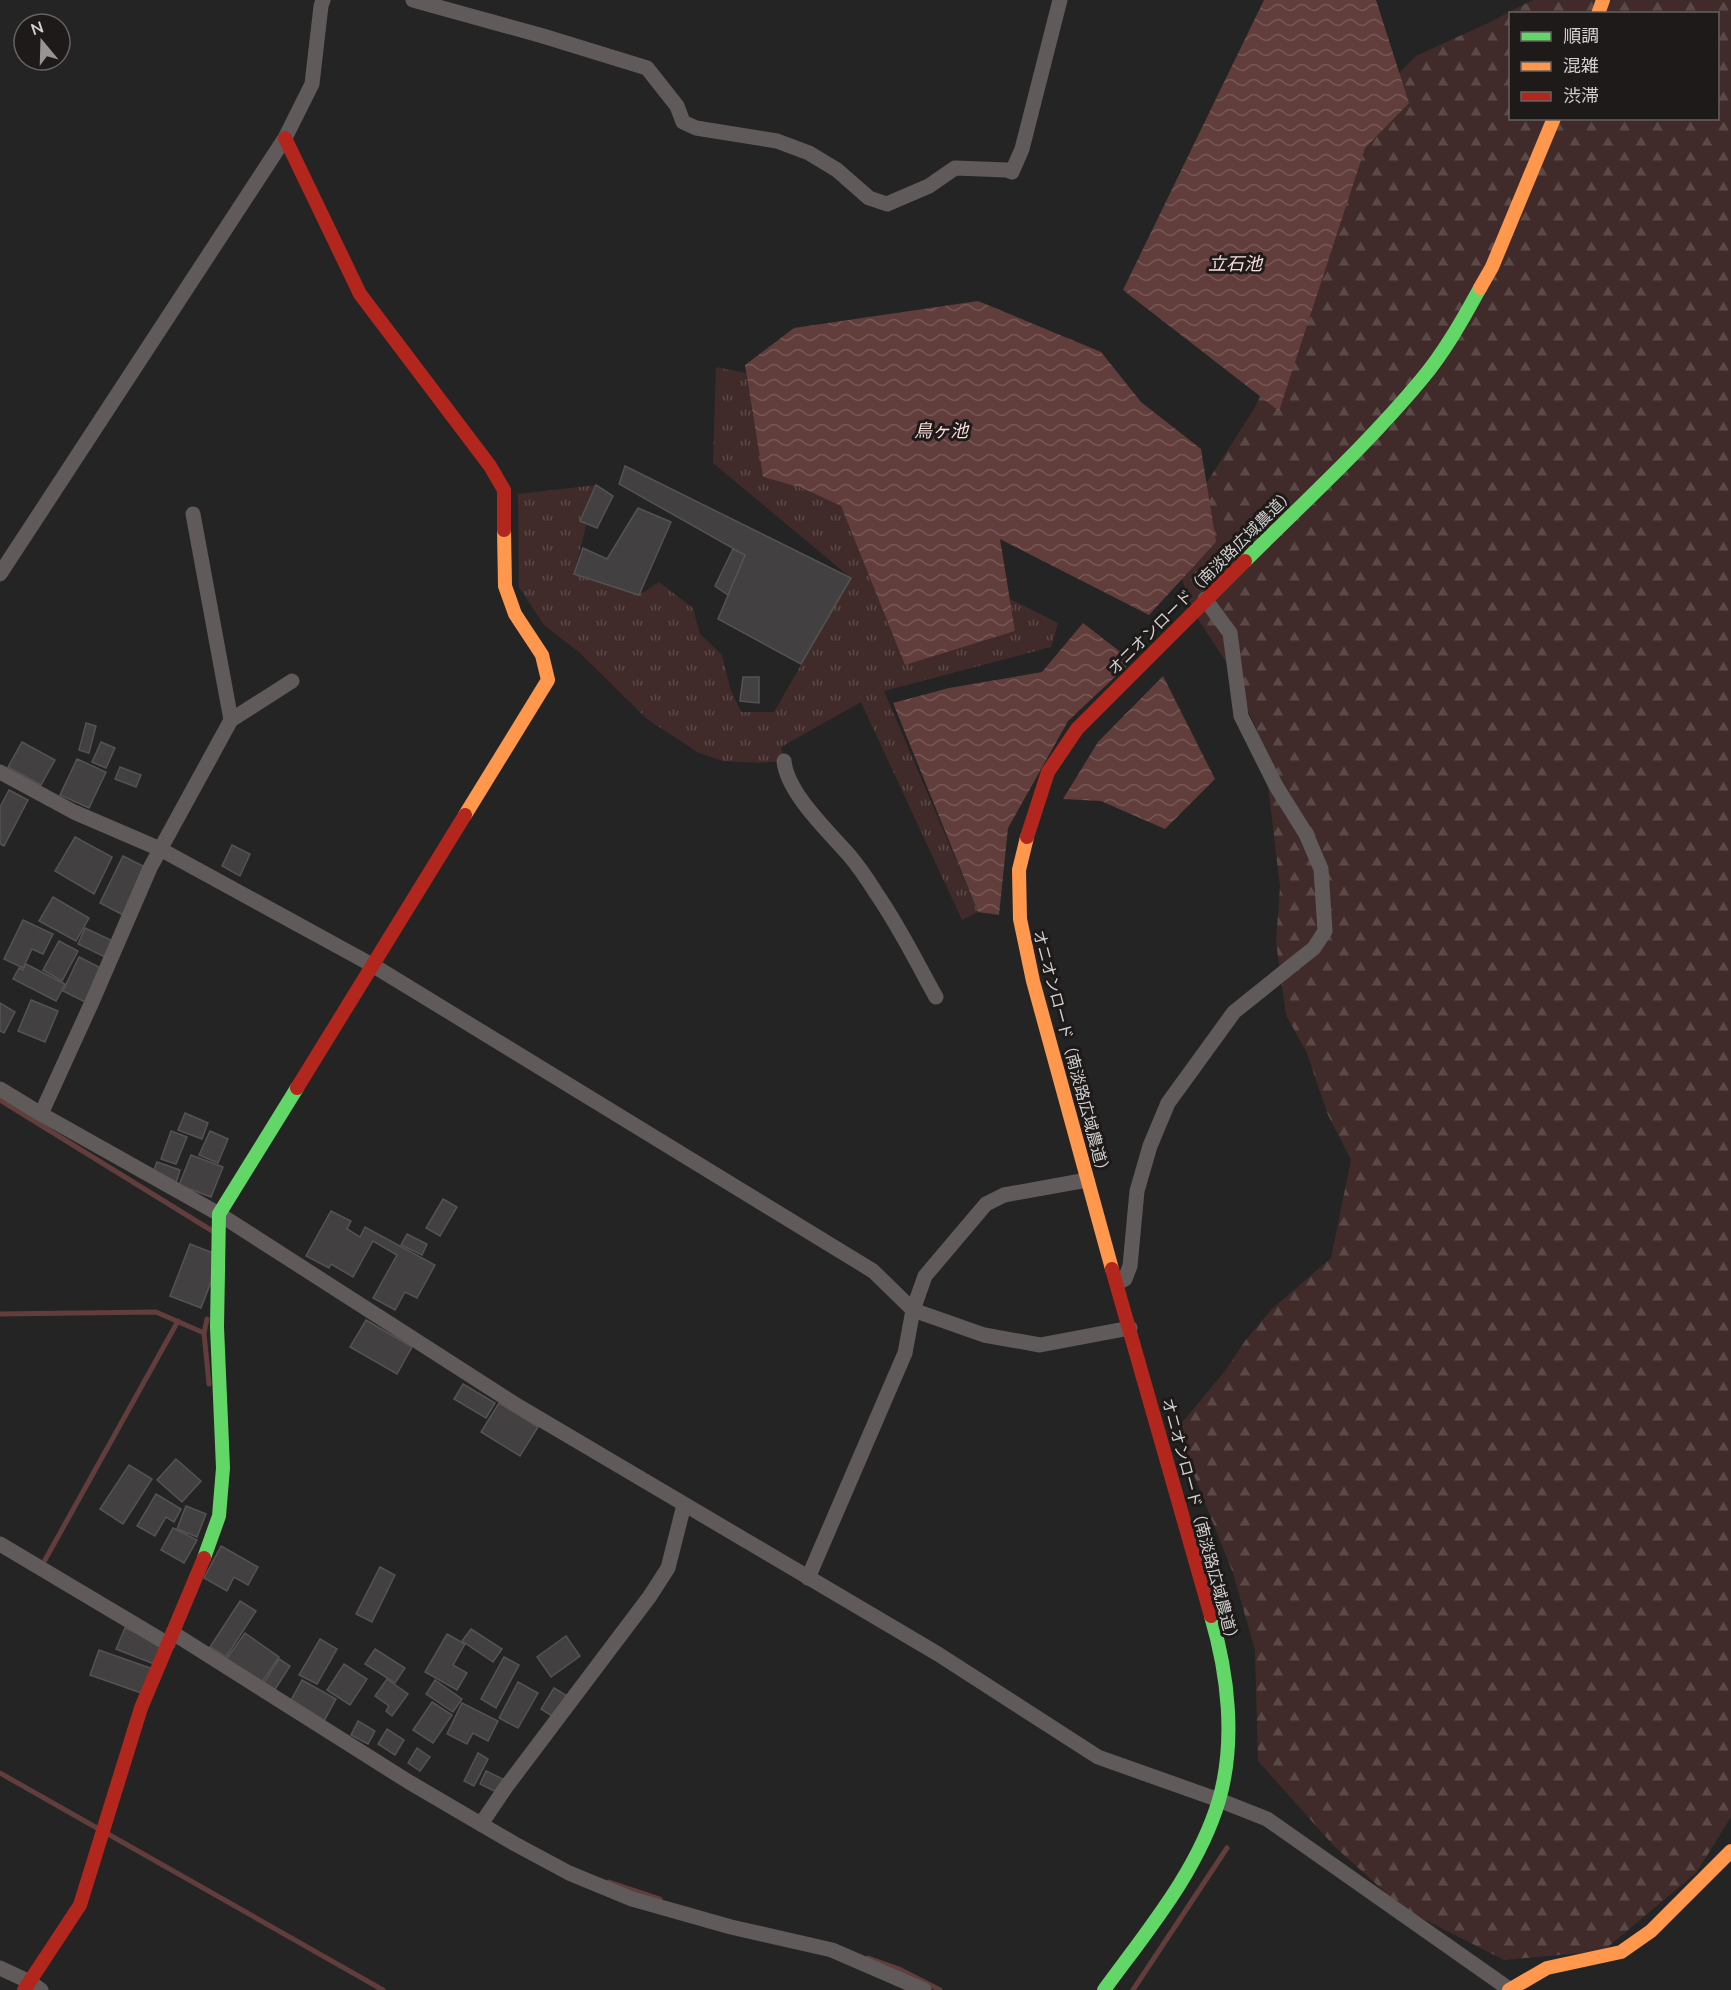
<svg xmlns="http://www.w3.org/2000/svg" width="1731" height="1990" viewBox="0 0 1731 1990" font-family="Mulish,'Noto Sans JP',sans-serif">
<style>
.grass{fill:url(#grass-tufts)}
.forest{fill:url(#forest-firs);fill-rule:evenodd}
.water{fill:url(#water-waves)}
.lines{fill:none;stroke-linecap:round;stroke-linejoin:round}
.stream{stroke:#613d3c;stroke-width:5}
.building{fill:#424040;stroke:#545353;stroke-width:1.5}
.street{stroke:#605b5a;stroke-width:15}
.fast{stroke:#63d668;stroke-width:14}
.slow{stroke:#ff974d;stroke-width:14}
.jam{stroke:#b3261e;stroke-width:14}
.labels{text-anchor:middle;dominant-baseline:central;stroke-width:6;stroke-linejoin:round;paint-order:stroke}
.street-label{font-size:16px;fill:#d3d0d0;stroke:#1d1a19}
.water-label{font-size:18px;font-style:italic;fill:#fadcda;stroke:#1d1a19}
</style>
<defs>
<pattern id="grass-tufts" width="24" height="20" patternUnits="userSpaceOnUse" patternTransform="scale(1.5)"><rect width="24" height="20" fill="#402b2a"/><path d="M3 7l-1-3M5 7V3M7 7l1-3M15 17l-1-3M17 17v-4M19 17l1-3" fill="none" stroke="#5b4948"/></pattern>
<pattern id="forest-firs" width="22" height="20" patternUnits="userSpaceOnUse" patternTransform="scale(1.5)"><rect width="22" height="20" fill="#402b2a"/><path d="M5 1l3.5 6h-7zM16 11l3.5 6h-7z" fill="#5b4948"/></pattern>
<pattern id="water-waves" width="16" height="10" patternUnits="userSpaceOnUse" patternTransform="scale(1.5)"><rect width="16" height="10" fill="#613d3c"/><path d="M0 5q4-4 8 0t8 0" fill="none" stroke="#775857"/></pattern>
</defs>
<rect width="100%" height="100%" fill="#252424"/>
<path class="grass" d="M716,367L746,373L763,477L802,488L841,506L905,664L1015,631L1010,599L1058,623L1051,647L884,691L978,912L962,920L861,702L781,747L784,761L758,763L723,761L699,753L647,719L579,652L544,625L519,587L518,494L596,485L574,574L639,595L659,582L693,608L700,634L722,655L730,688L741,712H774L851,578L713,463Z"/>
<path class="forest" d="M1533,0H1731V1817L1696,1873L1603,1951L1504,1960L1404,1909L1335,1847L1258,1761L1255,1650L1233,1573L1176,1430L1225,1371L1245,1341L1272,1309L1331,1258L1351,1160L1328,1115L1307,1053L1286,1015L1276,942L1280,887L1268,785L1256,728L1226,662L1194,613L1182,579L1204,487L1254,409L1294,326L1370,102L1416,56L1488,23ZM1510,14H1718V118H1510Z"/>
<g class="water">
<path d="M1264,0H1376L1409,103L1365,148L1279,411L1123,290Z"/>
<path d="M978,301L1101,352L1141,402L1201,449L1216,542L1149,615L1000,539L1015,631L905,665L841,506L802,488L763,477L745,365L794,328Z"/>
<path d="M1083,623L1132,661L1068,721L1008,828L999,915L978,912L893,703L949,688L1042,672Z"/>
<path d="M1163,676L1215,779L1165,829L1101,801L1063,799L1098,742Z"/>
</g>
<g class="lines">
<g class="stream">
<path d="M0,1100L214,1232"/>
<path d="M0,1314L156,1312L204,1333"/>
<path d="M207,1319L204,1333L209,1384"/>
<path d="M45,1560L178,1321"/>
<path d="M0,1773L97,1828"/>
<path d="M108,1834L383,1990"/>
<path d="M609,1882L660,1899"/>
<path d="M868,1958L899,1969L940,1990"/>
<path d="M1133,1990L1227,1848"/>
</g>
</g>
<g class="building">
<path d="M625,466L851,578L801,664L718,619L745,555L619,484Z"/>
<path d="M596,485L613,496L597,528L580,521Z"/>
<path d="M638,508L671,522L639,595L574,574L583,548L607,559Z"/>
<path d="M733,549L745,555L728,595L715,586Z"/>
<path d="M743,677H759V703L740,701Z"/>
<path d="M86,723L96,726L89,753L79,750Z"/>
<path d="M22,742L55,760L41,785L8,767Z"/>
<path d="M101,742L115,748L106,768L92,762Z"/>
<path d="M77,759L106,772L89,808L60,795Z"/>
<path d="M120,767L141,775L136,787L115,779Z"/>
<path d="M9,790L28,800L4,846L0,844V807Z"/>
<path d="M75,837L112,857L94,894L55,871Z"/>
<path d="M232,845L250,854L240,876L222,866Z"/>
<path d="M123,856L147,868L123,915L100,903Z"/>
<path d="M53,897L89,918L76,941L39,921Z"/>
<path d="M23,920L53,934L43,954L32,949L23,968L4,959Z"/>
<path d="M85,928L113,941L105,957L78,944Z"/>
<path d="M59,941L78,951L62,981L43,970Z"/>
<path d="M79,957L103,969L87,1003L63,991Z"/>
<path d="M26,964L65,984L56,1001L13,979L19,968L23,970Z"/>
<path d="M31,1000L58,1011L45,1042L18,1031Z"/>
<path d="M0,1003L15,1012L4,1033L0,1031Z"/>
<path d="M185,1113L208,1123L202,1139L178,1130Z"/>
<path d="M171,1131L187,1137L176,1164L161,1159Z"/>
<path d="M210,1131L228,1139L218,1163L199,1155Z"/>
<path d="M191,1155L223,1167L211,1197L179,1185Z"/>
<path d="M157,1162L180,1170L176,1183L152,1175Z"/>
<path d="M443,1199L457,1207L440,1236L426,1228Z"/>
<path d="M331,1211L351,1221L347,1229L360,1237L365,1227L435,1265L417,1298L405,1292L395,1310L373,1298L397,1255L373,1241L353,1277L331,1264L329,1268L306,1256Z"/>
<path d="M407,1234L427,1244L422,1255L401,1245Z"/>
<path d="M190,1244L221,1256L201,1308L170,1296Z"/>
<path d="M366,1320L412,1347L397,1374L350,1347Z"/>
<path d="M463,1384L495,1403L486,1418L454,1399Z"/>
<path d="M499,1403L538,1427L520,1456L481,1432Z"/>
<path d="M176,1459L201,1481L182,1502L157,1480Z"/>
<path d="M129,1465L152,1479L123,1524L100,1509Z"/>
<path d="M156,1494L181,1509L174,1522L166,1517L155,1536L137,1526Z"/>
<path d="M186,1506L206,1514L197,1537L177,1529Z"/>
<path d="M173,1528L197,1540L184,1563L161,1550Z"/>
<path d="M221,1546L258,1567L248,1585L234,1577L227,1591L204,1578Z"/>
<path d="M380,1567L395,1575L372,1622L356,1614Z"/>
<path d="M240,1601L256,1611L226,1657L210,1647Z"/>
<path d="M125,1628L162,1643L154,1664L116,1649Z"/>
<path d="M471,1629L502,1649L493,1662L462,1641Z"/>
<path d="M245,1633L279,1657L260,1685L225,1661Z"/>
<path d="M447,1634L465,1644L453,1665L467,1673L457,1690L425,1672Z"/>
<path d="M566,1636L580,1656L551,1677L537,1657Z"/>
<path d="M320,1639L337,1649L317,1684L299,1675Z"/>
<path d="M375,1649L405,1668L395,1683L365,1664Z"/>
<path d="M99,1650L153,1669L144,1694L90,1675Z"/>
<path d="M504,1657L519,1665L496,1708L481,1699Z"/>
<path d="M279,1659L290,1666L274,1691L263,1684Z"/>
<path d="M344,1664L367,1679L350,1705L327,1690Z"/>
<path d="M387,1679L408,1694L392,1716L386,1711L389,1706L375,1696Z"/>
<path d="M302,1680L336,1699L324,1721L290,1702Z"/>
<path d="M435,1680L462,1699L453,1712L426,1694Z"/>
<path d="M518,1682L538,1693L518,1728L499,1718Z"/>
<path d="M554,1688L569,1697L555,1718L541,1709Z"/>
<path d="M432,1702L452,1715L433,1743L413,1730Z"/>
<path d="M462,1703L498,1721L488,1741L473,1733L467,1744L447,1734Z"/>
<path d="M358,1721L375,1731L368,1744L351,1735Z"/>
<path d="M387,1729L404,1740L395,1755L378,1744Z"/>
<path d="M417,1748L430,1757L420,1771L408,1763Z"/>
<path d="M478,1753L488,1759L474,1786L464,1781Z"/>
<path d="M486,1771L505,1780L498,1793L480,1784Z"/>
</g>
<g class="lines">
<g class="street">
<path d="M413,0L543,36L647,68L677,106L683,122L696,128L777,141L809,153L837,170L869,198L887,204L929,186L955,168L1007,170L1012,172L1022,149L1060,0"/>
<path d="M193,514L231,720"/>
<path d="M0,574L285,138L312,84L321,6L323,0"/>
<path d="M784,761C787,793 829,832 849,855C859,867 868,880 876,893C899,926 917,963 936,997"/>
<path d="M0,772L74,812L160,849L374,966L873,1271L913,1310L984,1335L1040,1345L1130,1328"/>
<path d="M0,1089L41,1114L219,1214L518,1406L938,1654L1098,1757L1219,1800L1267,1819L1509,1989"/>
<path d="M41,1114L92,1002L150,868L231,720L292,681"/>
<path d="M1117,1283L1125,1279L1130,1266L1137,1191L1150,1146L1168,1103L1234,1012L1314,948L1325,931L1321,869L1306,834L1276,786L1241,716L1230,633L1205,599"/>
<path d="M0,1544L168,1644"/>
<path d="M808,1578L905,1353L913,1310L925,1276L986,1204L1004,1195L1087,1180"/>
<path d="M173,1633L409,1782L515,1844L569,1873L632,1899L731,1927L832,1950L924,1990"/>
<path d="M481,1824L506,1787L650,1596L668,1568L684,1505"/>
<path d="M0,1968L30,1982L41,1990"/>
</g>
<g class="fast">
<path d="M1245,561C1304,502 1367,445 1421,380C1444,353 1463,319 1480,288"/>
<path d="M204,1558L219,1516L223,1468L217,1327L219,1214L297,1088"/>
<path d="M1104,1990C1147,1931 1198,1871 1219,1800C1236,1741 1228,1674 1211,1616"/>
</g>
<g class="slow">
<path d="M1598,14L1603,0"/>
<path d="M1480,288L1492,267L1554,118"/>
<path d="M465,815L548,680L542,655L515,614L505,586L504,530"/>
<path d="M1027,837L1019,870L1020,919L1033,981L1112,1269"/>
<path d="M1509,1990L1547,1968L1621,1952L1651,1931L1731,1851"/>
</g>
<g class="jam">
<path d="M285,138L360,294L490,466L504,490V530"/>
<path d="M1027,837L1048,772L1077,729L1245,561"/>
<path d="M297,1088L465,815"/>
<path d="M1112,1269L1211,1616"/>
<path d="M24,1990L80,1905L141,1708L204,1558"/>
</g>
</g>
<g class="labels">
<g class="street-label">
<text transform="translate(1201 581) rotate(-45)">オニオンロード（南淡路広域農道）</text>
<text transform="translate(1072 1054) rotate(75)">オニオンロード（南淡路広域農道）</text>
<text transform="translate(1201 1522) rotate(75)">オニオンロード（南淡路広域農道）</text>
</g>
<g class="water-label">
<text x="1235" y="263">立石池</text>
<text x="941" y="430">鳥ヶ池</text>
</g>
</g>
<rect x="1509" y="12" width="210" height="108" fill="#1d1a19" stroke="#666362" stroke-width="1.5"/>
<rect x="1521" y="32" width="30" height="9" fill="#63d668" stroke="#666362" stroke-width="1.5"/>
<text x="1563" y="42" font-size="18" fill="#d3d0d0">順調</text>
<rect x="1521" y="62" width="30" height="9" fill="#ff974d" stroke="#666362" stroke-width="1.5"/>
<text x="1563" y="72" font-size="18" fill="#d3d0d0">混雑</text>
<rect x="1521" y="92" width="30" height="9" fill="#b3261e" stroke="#666362" stroke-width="1.5"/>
<text x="1563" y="102" font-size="18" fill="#d3d0d0">渋滞</text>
<g transform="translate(42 42) rotate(341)"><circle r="28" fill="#1d1a19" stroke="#666362" stroke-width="1.5"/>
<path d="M0-4.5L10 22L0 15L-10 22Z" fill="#969494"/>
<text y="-9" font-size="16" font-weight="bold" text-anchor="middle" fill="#d3d0d0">N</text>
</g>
</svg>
